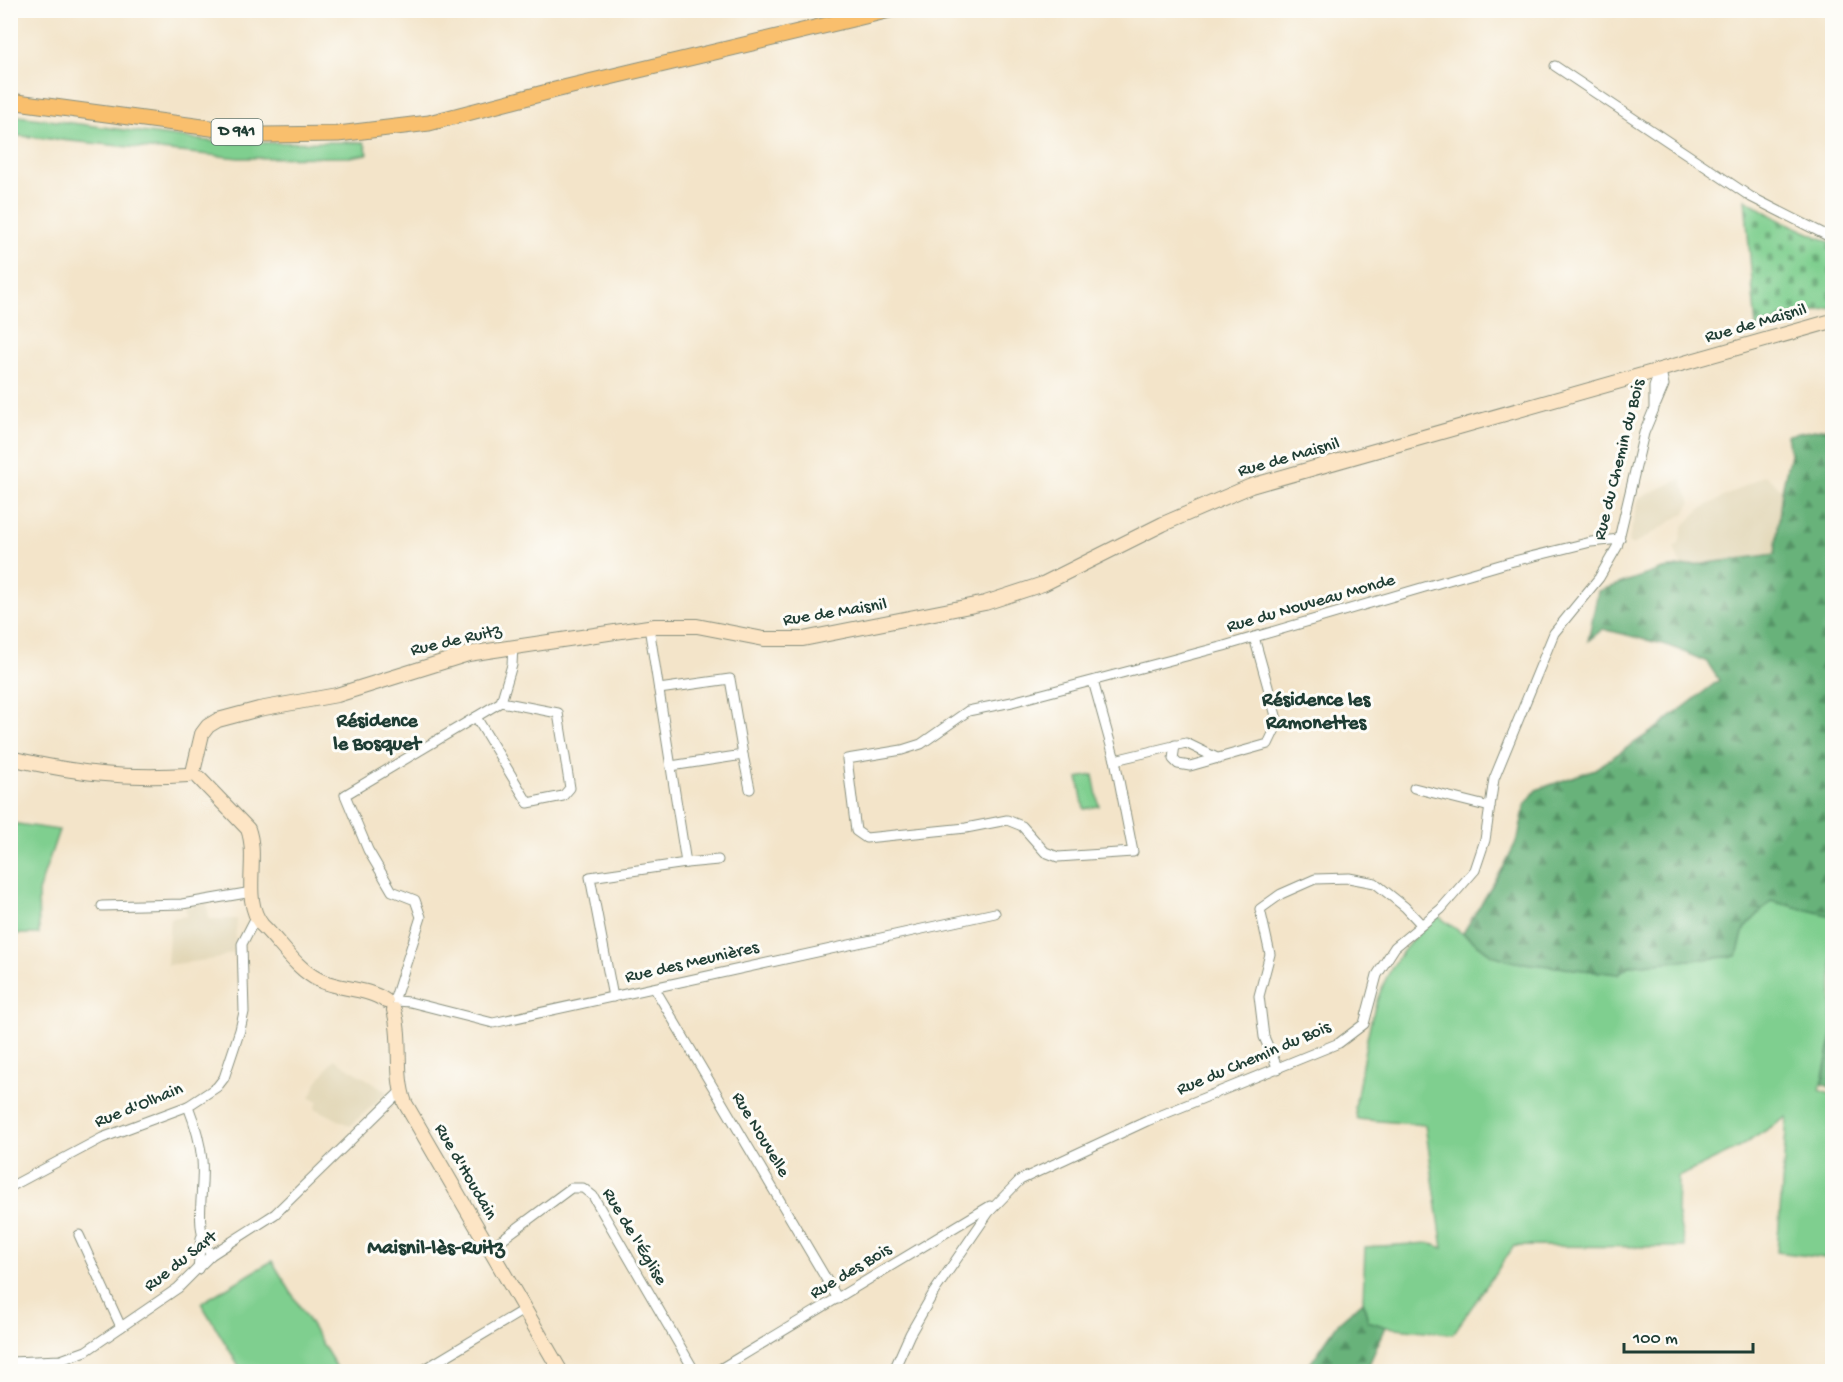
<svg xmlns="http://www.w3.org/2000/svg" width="1843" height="1382" viewBox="0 0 1843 1382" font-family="'Gochi Hand',sans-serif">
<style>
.built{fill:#e2d7b7}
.grass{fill:#7fcf8f;stroke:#4f8662;stroke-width:1.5}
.forest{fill:url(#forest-firs);stroke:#437857;stroke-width:1.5}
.cemetery{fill:url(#cemetery-stones);stroke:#4f8662;stroke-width:1.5}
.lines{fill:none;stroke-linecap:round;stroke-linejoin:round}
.street-casing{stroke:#89907e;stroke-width:11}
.secondary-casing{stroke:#89907e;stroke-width:16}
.primary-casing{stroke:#89907e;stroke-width:17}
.street{stroke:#fff;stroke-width:9}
.secondary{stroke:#fde5c5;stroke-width:14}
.primary{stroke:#f9bf6d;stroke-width:15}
.labels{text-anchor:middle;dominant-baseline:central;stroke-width:6;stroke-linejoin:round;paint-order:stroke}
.shield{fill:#fdfcf7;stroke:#62766e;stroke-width:1.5}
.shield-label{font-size:16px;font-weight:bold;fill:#1f3d34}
.street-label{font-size:18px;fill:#1f3d34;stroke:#fdfcf7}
.neighbourhood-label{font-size:20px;font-weight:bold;fill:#1f3d34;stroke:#fdfcf7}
.quarter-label{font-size:21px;font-weight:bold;fill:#1f3d34;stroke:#fdfcf7}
</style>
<defs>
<pattern id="forest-firs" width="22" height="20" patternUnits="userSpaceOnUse" patternTransform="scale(1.5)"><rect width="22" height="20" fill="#67b27a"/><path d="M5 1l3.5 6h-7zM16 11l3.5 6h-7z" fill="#549265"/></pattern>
<pattern id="cemetery-stones" width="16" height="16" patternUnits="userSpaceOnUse" patternTransform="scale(1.5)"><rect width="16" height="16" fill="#7fcf8f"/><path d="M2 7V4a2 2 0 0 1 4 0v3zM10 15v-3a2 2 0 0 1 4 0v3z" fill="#67a976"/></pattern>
</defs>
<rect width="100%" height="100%" fill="#fdfcf7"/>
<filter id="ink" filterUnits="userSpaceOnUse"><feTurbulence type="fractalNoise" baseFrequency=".0167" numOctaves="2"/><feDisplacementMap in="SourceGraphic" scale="12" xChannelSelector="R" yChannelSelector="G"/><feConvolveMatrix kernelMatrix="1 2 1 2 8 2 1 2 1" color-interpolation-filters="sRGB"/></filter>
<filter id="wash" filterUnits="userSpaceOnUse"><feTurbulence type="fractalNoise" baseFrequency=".008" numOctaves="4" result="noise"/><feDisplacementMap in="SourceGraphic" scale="24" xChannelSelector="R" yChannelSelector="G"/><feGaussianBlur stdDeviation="1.35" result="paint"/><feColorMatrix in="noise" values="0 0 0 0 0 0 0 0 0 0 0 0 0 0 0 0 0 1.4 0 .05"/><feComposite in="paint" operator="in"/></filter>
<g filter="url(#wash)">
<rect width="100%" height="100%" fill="#f3e4c9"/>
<g class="built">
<path d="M1765,475L1782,490L1775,554L1681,567L1674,547L1679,544L1683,526L1699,510Z"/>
<path d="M1681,479L1691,503L1685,513L1633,545L1628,543L1639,498Z"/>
<path d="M207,901L209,919H237L234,952L216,959L167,965L170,918L187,916L185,907Z"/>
<path d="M334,1059L388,1092L350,1126L315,1108L318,1101L310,1098L317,1082Z"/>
</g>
<g class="grass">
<path d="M11,115L224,143L364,142L368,154L350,157L239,158L11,135Z"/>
<path d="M1093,775L1099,806L1084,809L1078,778Z"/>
<path d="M11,823L59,830L38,892L39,934H11Z"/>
<path d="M1771,901L1832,916V1036L1820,1090L1832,1095V1259L1777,1252L1787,1117L1738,1148L1678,1177L1677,1212L1685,1247L1514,1246L1453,1334L1386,1327L1368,1321L1363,1301L1365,1247L1429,1243L1443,1248L1425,1125L1357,1119L1355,1107C1369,1029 1371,968 1438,916L1492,955L1515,962L1618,974L1630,965L1737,956L1744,929Z"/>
<path d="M272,1261L339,1371H242L201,1303Z"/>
</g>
<g class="forest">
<path d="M1832,427V916L1771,901L1744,929L1737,956L1630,965L1618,974L1515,962L1492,955L1463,933L1503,868L1518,838L1525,805L1536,790L1595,769L1654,730L1719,680L1707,662L1670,646L1603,629L1588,641L1598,591L1663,569L1775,554L1782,490L1790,454L1787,435Z"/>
<path d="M1832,1036V1088L1822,1084Z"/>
<path d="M1363,1301L1368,1321L1386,1327L1366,1371H1305L1339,1322Z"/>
</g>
<path class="cemetery" d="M1745,199L1778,219L1832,243V308L1793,315L1756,328Z"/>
</g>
<g filter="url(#ink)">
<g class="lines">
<defs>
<g id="street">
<path d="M1555,66L1751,197L1832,238"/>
<path d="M1656,404L1664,385L1661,371"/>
<path d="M1093,681L1115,760L1133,852L1058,857L1045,852L1022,826L1007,820L966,828L866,838L856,831L847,759L902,750L921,744L968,711L1012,702L1224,646L1510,562L1591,542L1620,539"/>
<path d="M659,689L730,679L743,755L671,766"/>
<path d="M476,717L528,803L563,796L570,788L558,713L501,702"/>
<path d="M1175,745L1173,759L1178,764L1190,766L1268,744L1278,723L1254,637"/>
<path d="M743,755L750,789"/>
<path d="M1115,760L1186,743L1219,759"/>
<path d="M1414,788L1490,807"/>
<path d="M686,863L718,860"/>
<path d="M102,906L182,904L252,892"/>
<path d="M655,989L838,1299"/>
<path d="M613,997L590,877L686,863L649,627"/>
<path d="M395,998L421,917L415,900L392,891L368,850L345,795L501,702L512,665L513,646"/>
<path d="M397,1001L410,1002L493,1023L995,913"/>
<path d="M1278,1069L1264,1037L1259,996L1270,954L1260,909L1281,894L1315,879L1349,878L1375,883L1405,907L1421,924"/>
<path d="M188,1106C195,1124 200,1140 202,1160C205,1191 192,1228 211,1255"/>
<path d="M10,1187L102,1138L188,1106L217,1087L224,1078L240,1030L244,1012L242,944L256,917"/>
<path d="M79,1235L121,1327"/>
<path d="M489,1249L571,1188H583L593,1196L695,1372"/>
<path d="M198,1269L201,1238"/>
<path d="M10,1362L61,1360L86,1351L178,1288L211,1255L275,1214L401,1091"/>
<path d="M420,1372L525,1309"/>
<path d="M715,1372L990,1206"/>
<path d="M893,1372L910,1334L934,1292L989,1212L1020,1180L1147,1121L1339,1043L1364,1024L1377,975L1395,947L1441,909L1475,870L1485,840L1494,779L1554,633L1599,578L1617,547L1644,433L1654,409V387L1660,370"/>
</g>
<g id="secondary">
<path d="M10,758C75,773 122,779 188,775"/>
<path d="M194,768L202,734L208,726L218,720L259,709L337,695L468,654L655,626H697L764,639H803L985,603L1043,584L1163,524L1251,486L1832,321"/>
<path d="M199,778L248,829C259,859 241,899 262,925C280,942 296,969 319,980C340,990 366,987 386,1001"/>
<path d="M394,1010C403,1041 394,1073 405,1103L561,1372"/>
</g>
<path id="primary" d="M10,101L263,135L338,134L429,123L555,90L890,10"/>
</defs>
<use href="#street" class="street-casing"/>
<use href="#secondary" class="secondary-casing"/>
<use href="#primary" class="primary-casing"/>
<use href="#street" class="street"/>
<use href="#secondary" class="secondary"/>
<use href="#primary" class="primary"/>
</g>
</g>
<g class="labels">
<rect class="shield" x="211.5" y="119" width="51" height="26" rx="4.5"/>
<g class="shield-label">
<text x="237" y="132">D 941</text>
</g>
<g class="street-label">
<text transform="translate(1756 324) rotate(-16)">Rue de Maisnil</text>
<text transform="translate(1289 458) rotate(-16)">Rue de Maisnil</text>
<text transform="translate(1620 460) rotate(-76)">Rue du Chemin du Bois</text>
<text transform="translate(1311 604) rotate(-16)">Rue du Nouveau Monde</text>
<text transform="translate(835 613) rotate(-9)">Rue de Maisnil</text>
<text transform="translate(456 641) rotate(-13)">Rue de Ruitz</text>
<text transform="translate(692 963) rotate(-13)">Rue des Meunières</text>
<text transform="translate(1254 1059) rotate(-23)">Rue du Chemin du Bois</text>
<text transform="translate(139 1106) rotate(-22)">Rue d'Olhain</text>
<text transform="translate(760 1135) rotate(59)">Rue Nouvelle</text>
<text transform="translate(465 1172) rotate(60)">Rue d'Houdain</text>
<text transform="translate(634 1237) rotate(59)">Rue de l'Église</text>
<text transform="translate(181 1262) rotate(-38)">Rue du Sart</text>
<text transform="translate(851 1272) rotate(-31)">Rue des Bois</text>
</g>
<g class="neighbourhood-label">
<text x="1316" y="701">Résidence les<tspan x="1316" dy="23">Ramonettes</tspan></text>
<text x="377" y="722">Résidence<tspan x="377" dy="23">le Bosquet</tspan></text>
</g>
<g class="quarter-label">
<text x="436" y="1249">Maisnil-lès-Ruitz</text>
</g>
</g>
<rect width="1843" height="1382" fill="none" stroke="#fdfcf7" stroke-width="36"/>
<path d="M1624 1343v9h129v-9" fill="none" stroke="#1f3d34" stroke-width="3"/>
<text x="1633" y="1343" font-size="18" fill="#1f3d34" stroke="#fdfcf7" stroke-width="4.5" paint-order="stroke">100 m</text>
</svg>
